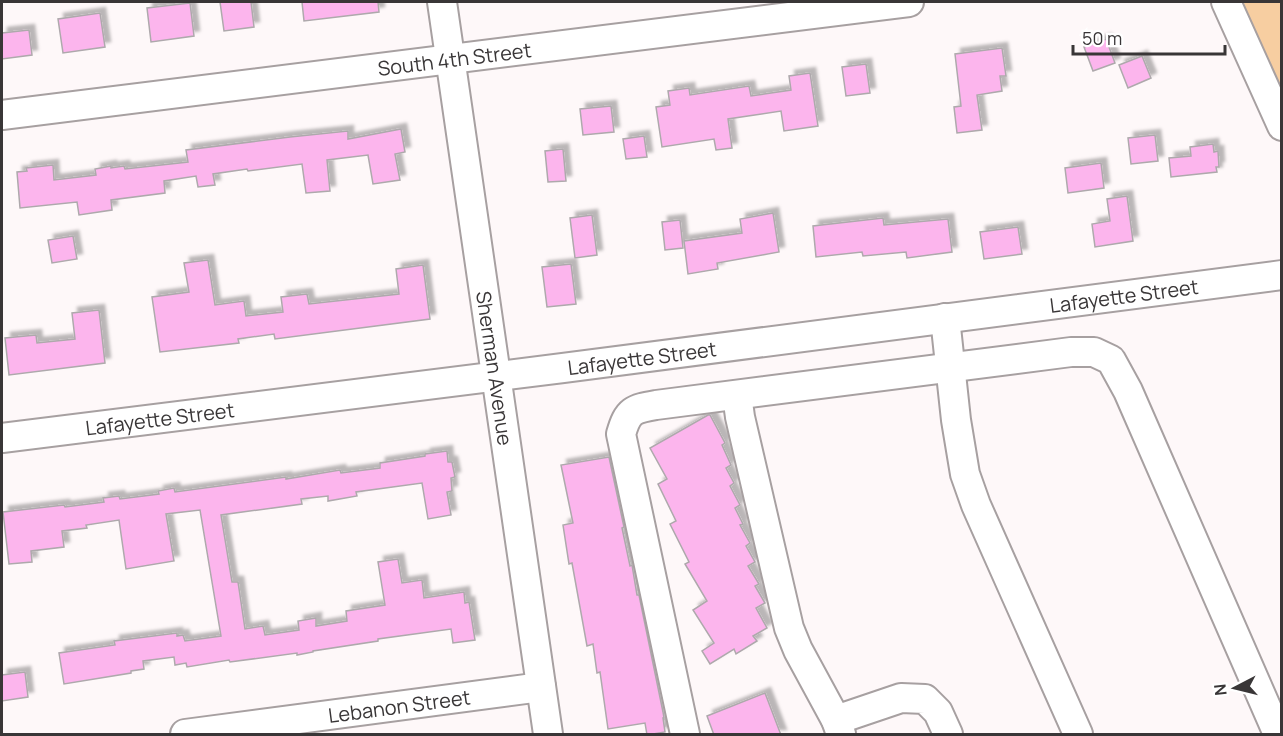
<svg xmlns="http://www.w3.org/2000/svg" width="1283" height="736" viewBox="0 0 1283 736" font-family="Manrope,sans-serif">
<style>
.green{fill:#f7cea1}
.building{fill:#fcb5ed;stroke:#aea9ac;stroke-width:1.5;filter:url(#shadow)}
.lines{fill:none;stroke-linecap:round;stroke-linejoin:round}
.minor-casing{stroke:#a7a0a1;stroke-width:32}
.minor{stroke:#fff;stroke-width:28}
.labels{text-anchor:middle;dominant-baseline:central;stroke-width:5;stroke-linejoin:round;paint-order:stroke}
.street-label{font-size:20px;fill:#393637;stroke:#fff}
</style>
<defs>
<filter id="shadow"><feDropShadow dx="5.5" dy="-5.5" stdDeviation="1.5" flood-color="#0004"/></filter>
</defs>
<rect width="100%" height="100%" fill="#fef8f9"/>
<path class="green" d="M1244,2H1281V100L1245,19Z"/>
<g class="building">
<path d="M220,2H251L254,27L224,31Z"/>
<path d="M302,2H378L379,12L304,21Z"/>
<path d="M190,3L194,36L151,42L147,8Z"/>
<path d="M100,13L105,47L63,53L58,19Z"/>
<path d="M29,30L32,55L2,59V33Z"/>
<path d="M1106,39L1115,63L1093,71L1084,47Z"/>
<path d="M1002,48L1006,76H1000L1002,91L977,95L982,130L957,133L954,107L961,106L955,54Z"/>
<path d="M1142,56L1151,78L1128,88L1119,65Z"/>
<path d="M866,64L870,93L846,96L842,67Z"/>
<path d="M810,73L818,126L784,131L781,111L728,119L732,148L716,150L714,139L662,147L656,107L670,105L668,91L689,88L690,95L749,86L751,96L791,90L789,76Z"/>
<path d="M611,106L614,132L583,135L580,109Z"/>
<path d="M401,129L405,152L395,154L400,180L373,184L368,155L327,160L330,191L306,193L302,164L248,171L247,169L213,174L215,185L198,187L196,176L164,181L165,193L111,200L112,210L79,215L77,202L20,208L17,172L27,171L26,168L53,165L54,180L96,175L95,169L111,166V168L124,166L125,169L188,162L186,150L290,137L348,131V139Z"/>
<path d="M1155,135L1158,161L1131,164L1128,138Z"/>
<path d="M644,136L647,157L626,159L623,139Z"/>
<path d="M1213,144L1214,152L1218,151L1219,167H1216L1217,172L1171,177L1169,158L1191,156L1190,147Z"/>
<path d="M563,149L566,181L548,182L545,151Z"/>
<path d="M1101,163L1104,188L1068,193L1065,168Z"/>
<path d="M1127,196L1133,241L1095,247L1092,224L1110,221L1107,199Z"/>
<path d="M773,213L779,252L717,263L718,269L688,274L684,241L742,233L740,219Z"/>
<path d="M592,215L597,255L575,258L570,218Z"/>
<path d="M883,218L884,225L948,219L952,252L907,258L906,252L863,256L862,252L816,257L813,226Z"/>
<path d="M680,220L683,248L665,250L662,222Z"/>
<path d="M1018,227L1022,254L984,259L980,232Z"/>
<path d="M73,236L77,259L52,263L48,240Z"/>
<path d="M208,260L215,305L244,301L246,316L283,312L281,297L307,294L309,304L399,294L396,269L423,265L430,319L275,339L274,334L238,339L239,343L160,352L152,297L189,292L184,263Z"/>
<path d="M571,264L576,304L547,307L542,267Z"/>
<path d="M99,310L105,363L9,375L5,338L36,335L37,343L75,339L72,313Z"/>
<path d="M708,415H710L725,443L722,445L731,465L726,468L734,483L730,486L740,505L735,508L743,524L740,525L750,543L746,546L755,562L748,566L759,584L755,586L765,603L756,608L767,628L753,636L757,641L736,654L734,649L710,664L702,651L714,643L693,610L707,601L685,564L689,562L670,524L676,521L658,484L667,479L650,448Z"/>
<path d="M447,451L448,462H452L455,477L451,478L452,491L447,492L451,515L428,519L422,483L356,492L357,496L328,501V496L301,499L302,504L221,515L232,582H238L245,629L263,626L265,635L299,630L298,621L316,618V626L347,621L346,611L385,605L378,562L398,559L402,583L422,580L424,598L464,592L465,603L469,602L475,640L453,643L451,629L378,639V641L313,651V652L297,655V653L230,662L229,660L187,667L186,663L175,665L174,657L143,661L144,669L131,671V673L64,684L59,653L115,645L114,641L177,633V636L183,635L185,641L221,636L200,510L166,514L174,561L126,569L119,520L86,525L87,528L62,531L64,547L31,551L32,562L9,564L3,512L64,505L65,507L104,502L103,498L119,496L120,499L159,494L158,491L174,488L175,492L286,477V479L340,470L341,473L380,468V463L425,456V454Z"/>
<path d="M609,457L624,527L622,528L630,566L632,565L637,595H639L663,712L664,718H663L665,732L647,735L645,723L608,729L600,672L597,673L593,644L587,646L572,563L569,564L563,525L573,523L561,465Z"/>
<path d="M25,672L28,697L2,701V675Z"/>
<path d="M765,693L781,735H714L707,716Z"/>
</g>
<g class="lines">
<defs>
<g id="minor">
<path id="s1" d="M442,2L548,734"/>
<path d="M1226,2L1282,126"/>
<path id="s2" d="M2,115L909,2"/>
<path d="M945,318L956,420L965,474L976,505L1078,734"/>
<path d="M737,395L740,417L789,628L798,650L836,720L841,734"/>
<path id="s3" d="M2,438L563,368L1282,275"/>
<path d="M836,720L901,698L925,699L938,712L948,734"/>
<path id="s4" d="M185,734L541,687"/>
<path d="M685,734L621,434C628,410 633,409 656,405L1071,352H1094L1111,360L1128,391L1278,734"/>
</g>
</defs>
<use href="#minor" class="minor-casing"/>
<use href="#minor" class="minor"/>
</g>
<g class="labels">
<g class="street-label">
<text stroke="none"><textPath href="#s2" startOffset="456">South 4th Street</textPath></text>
<text stroke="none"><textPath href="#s3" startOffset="1131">Lafayette Street</textPath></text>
<text stroke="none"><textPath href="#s3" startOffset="645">Lafayette Street</textPath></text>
<text stroke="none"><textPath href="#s1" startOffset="370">Sherman Avenue</textPath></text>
<text stroke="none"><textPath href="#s3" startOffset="159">Lafayette Street</textPath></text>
<text stroke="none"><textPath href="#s4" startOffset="216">Lebanon Street</textPath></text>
</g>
</g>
<rect width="1283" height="736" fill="none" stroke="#393637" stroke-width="6"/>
<g transform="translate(1235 688) rotate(263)" stroke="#ffffff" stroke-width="4.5" paint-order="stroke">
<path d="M0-4.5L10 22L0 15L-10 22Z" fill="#393637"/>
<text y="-9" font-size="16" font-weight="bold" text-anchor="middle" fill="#393637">N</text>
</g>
<path d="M1073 45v9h152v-9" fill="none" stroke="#393637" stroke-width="3"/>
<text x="1082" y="45" font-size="18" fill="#393637" stroke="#ffffff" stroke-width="4.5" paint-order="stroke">50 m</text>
</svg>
